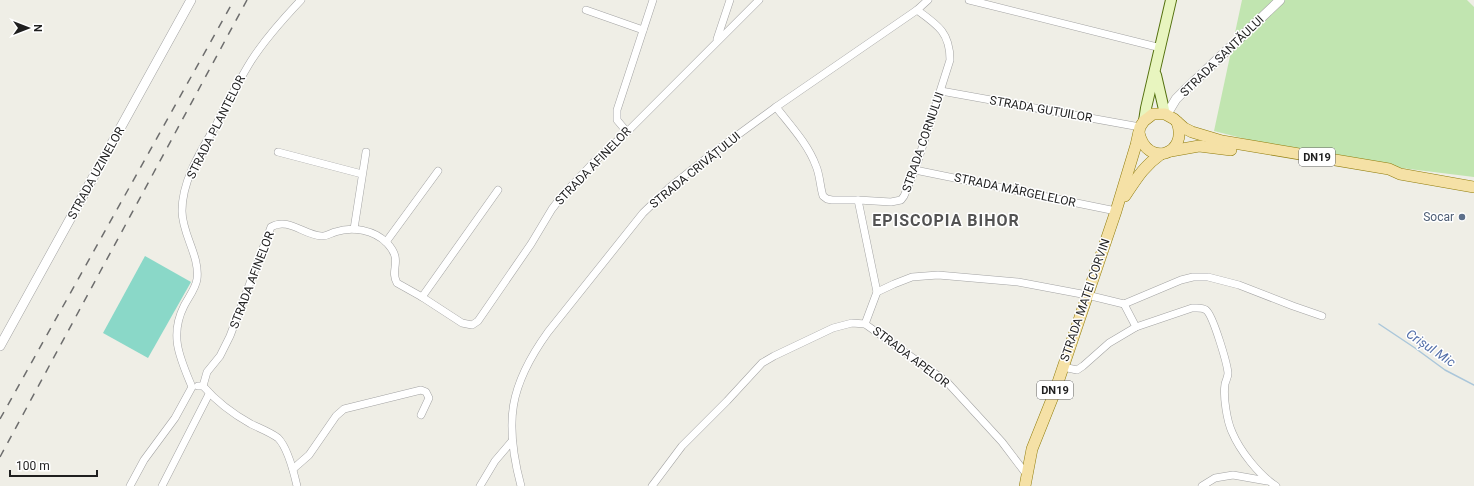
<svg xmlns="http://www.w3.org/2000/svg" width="1474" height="486" viewBox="0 0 1474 486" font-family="Roboto,sans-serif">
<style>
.grass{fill:#c1e5b0}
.pitch{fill:#8ad8c8}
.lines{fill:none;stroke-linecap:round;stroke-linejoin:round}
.stream{stroke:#aac6da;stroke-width:1.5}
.minor-casing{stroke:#a3a3a3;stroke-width:8}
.tertiary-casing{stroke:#a3a3a3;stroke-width:10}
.secondary-casing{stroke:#53700d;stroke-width:12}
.primary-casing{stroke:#907c0b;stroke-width:12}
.minor{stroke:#fff;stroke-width:7}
.tertiary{stroke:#fff;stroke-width:9}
.secondary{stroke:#e8f5bf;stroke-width:10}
.primary{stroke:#f5e1a6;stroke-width:11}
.rail{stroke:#6d6d6d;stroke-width:1.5;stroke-dasharray:8 8;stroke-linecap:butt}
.service-dot{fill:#5c6f8a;stroke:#fff;stroke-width:1.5}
.labels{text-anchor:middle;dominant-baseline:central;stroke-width:3;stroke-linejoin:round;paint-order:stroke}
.shield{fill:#fff;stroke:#626262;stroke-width:1}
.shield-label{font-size:11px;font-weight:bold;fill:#1f1f1f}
.street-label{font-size:12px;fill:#1f1f1f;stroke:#fff}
.service-label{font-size:12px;fill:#4e5e75;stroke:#fff;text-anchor:end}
.water-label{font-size:13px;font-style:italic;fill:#526ea8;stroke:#fff}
.district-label{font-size:16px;font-weight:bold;letter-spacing:1px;fill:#525252;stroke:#fff}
</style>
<rect width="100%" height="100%" fill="#efeee6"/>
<path class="grass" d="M1242,0H1467L1474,7V177L1385,166L1297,152L1214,131Z"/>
<path class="pitch" d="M145,256L191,282L148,358L103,333Z"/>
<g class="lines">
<path class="stream" d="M1379,324L1415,348L1445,370L1474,385"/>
<defs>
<g id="minor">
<path d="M969,0L1161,48"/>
<path d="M586,10L643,30"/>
<path d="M717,39L730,0"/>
<path d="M941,91L1140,127"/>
<path d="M776,107C790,125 808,144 816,166C820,175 820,187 823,196L827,199L832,200H858L891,202L901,200L904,196L915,170L950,60C950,33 938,25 917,10"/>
<path d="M627,132L617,120V110L653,0"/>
<path d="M278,152L362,174"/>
<path d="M915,170L1116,211"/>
<path d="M858,200L877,292"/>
<path d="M354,229L366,152"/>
<path d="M386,242L438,171"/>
<path d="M422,297L498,190"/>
<path d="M1124,304L1136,327"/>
<path d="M865,324L877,292L894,284L912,277L938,275L1018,282L1087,295L1124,304L1181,280L1193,277H1208L1239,285L1293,306L1322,316"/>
<path d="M1063,367L1077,370L1083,366L1109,343L1136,327L1192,308C1197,308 1202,307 1206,310C1213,315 1227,363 1228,373C1228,377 1226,380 1225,384C1223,397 1227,421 1232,432C1240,451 1259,475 1276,486"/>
<path d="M198,386H203C216,401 233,414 251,424C259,428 270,432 278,438C288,448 294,473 297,486"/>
<path d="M203,386L207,372L220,356L230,336L271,227C288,217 304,235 321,236C326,237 331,233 335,232C353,226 374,230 387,243C404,261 389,269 397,283L422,297L462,323L472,325L478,321L531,244L552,209L562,196L594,162L627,132L759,0"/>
<path d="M293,469L309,455L336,416L344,409L421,390L426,392L429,398L421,415"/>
<path d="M130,486L144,460L175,418L192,387C180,358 169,336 184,306C188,298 196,288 197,279C200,256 182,234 182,211C182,180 201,151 216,125C227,104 238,82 251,61C265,39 283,19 301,0"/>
<path d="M162,486L209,394"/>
<path d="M480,486L495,461L512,441"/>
<path d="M521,486C504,422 509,386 548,332L643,213L669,188L713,153L776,107L917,10L928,0"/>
<path d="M652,486L682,446L727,401L762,363L774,356L833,328L852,323L865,324L947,382L1002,442L1027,475"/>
<path d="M1202,486L1215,478L1233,475L1267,481"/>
</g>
<g id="tertiary">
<path d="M1167,114L1176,99L1184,91L1280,0"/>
<path d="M0,346L191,0"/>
</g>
<g id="secondary">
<path d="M1156,75L1165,114"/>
<path d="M1144,121L1146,108L1171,0"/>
</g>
<g id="primary">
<path d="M1139,133C1147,168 1189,155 1177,122"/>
<path d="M1171,151L1199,146L1231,150"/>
<path d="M1125,196C1137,178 1143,167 1161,154"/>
<path d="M1025,486L1032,449L1054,394L1116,211L1136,145L1140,127L1144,121L1153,114H1165L1174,119L1184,128L1192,132L1222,141L1389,169L1400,174L1474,187"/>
</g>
</defs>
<use href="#minor" class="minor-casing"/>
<use href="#tertiary" class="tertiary-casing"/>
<use href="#secondary" class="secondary-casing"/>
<use href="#primary" class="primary-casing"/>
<use href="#minor" class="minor"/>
<use href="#tertiary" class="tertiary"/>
<use href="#secondary" class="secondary"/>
<use href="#primary" class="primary"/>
<g class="rail">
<path d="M0,419L234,0"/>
<path d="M0,457L247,0"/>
</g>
</g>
<circle class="service-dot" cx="1462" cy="217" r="4"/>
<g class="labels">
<g class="shield">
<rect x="1299" y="148" width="36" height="18" rx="3"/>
<rect x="1037" y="381" width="36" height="18" rx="3"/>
</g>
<g class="shield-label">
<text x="1317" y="157">DN19</text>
<text x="1055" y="390">DN19</text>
</g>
<g class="street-label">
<text transform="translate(1222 56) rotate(-44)">STRADA SANTĂULUI</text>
<text transform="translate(1041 109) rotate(10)">STRADA GUTUILOR</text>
<text transform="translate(216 127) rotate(-63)">STRADA PLANTELOR</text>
<text transform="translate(923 142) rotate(-71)">STRADA CORNULUI</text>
<text transform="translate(593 166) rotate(-46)">STRADA AFINELOR</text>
<text transform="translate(695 170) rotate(-39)">STRADA CRIVĂȚULUI</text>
<text transform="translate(96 173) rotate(-61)">STRADA UZINELOR</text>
<text transform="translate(1015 190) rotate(12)">STRADA MĂRGELELOR</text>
<text transform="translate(252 280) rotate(-69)">STRADA AFINELOR</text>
<text transform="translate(1085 300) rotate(-71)">STRADA MATEI CORVIN</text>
<text transform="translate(911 357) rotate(37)">STRADA APELOR</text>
</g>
<g class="service-label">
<text x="1454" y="217">Socar</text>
</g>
<g class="water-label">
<text transform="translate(1431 348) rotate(34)">Crișul Mic</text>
</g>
<g class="district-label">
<text x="946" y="220">EPISCOPIA BIHOR</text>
</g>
</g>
<g transform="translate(28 28) rotate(90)" stroke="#ffffff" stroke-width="3" paint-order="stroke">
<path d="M0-3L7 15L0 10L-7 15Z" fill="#1f1f1f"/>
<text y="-6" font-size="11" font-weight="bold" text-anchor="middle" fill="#1f1f1f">N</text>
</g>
<path d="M10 470v6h87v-6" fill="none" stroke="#1f1f1f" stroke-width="2"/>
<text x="16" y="470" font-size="12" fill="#1f1f1f" stroke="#ffffff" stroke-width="3" paint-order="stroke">100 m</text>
</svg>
